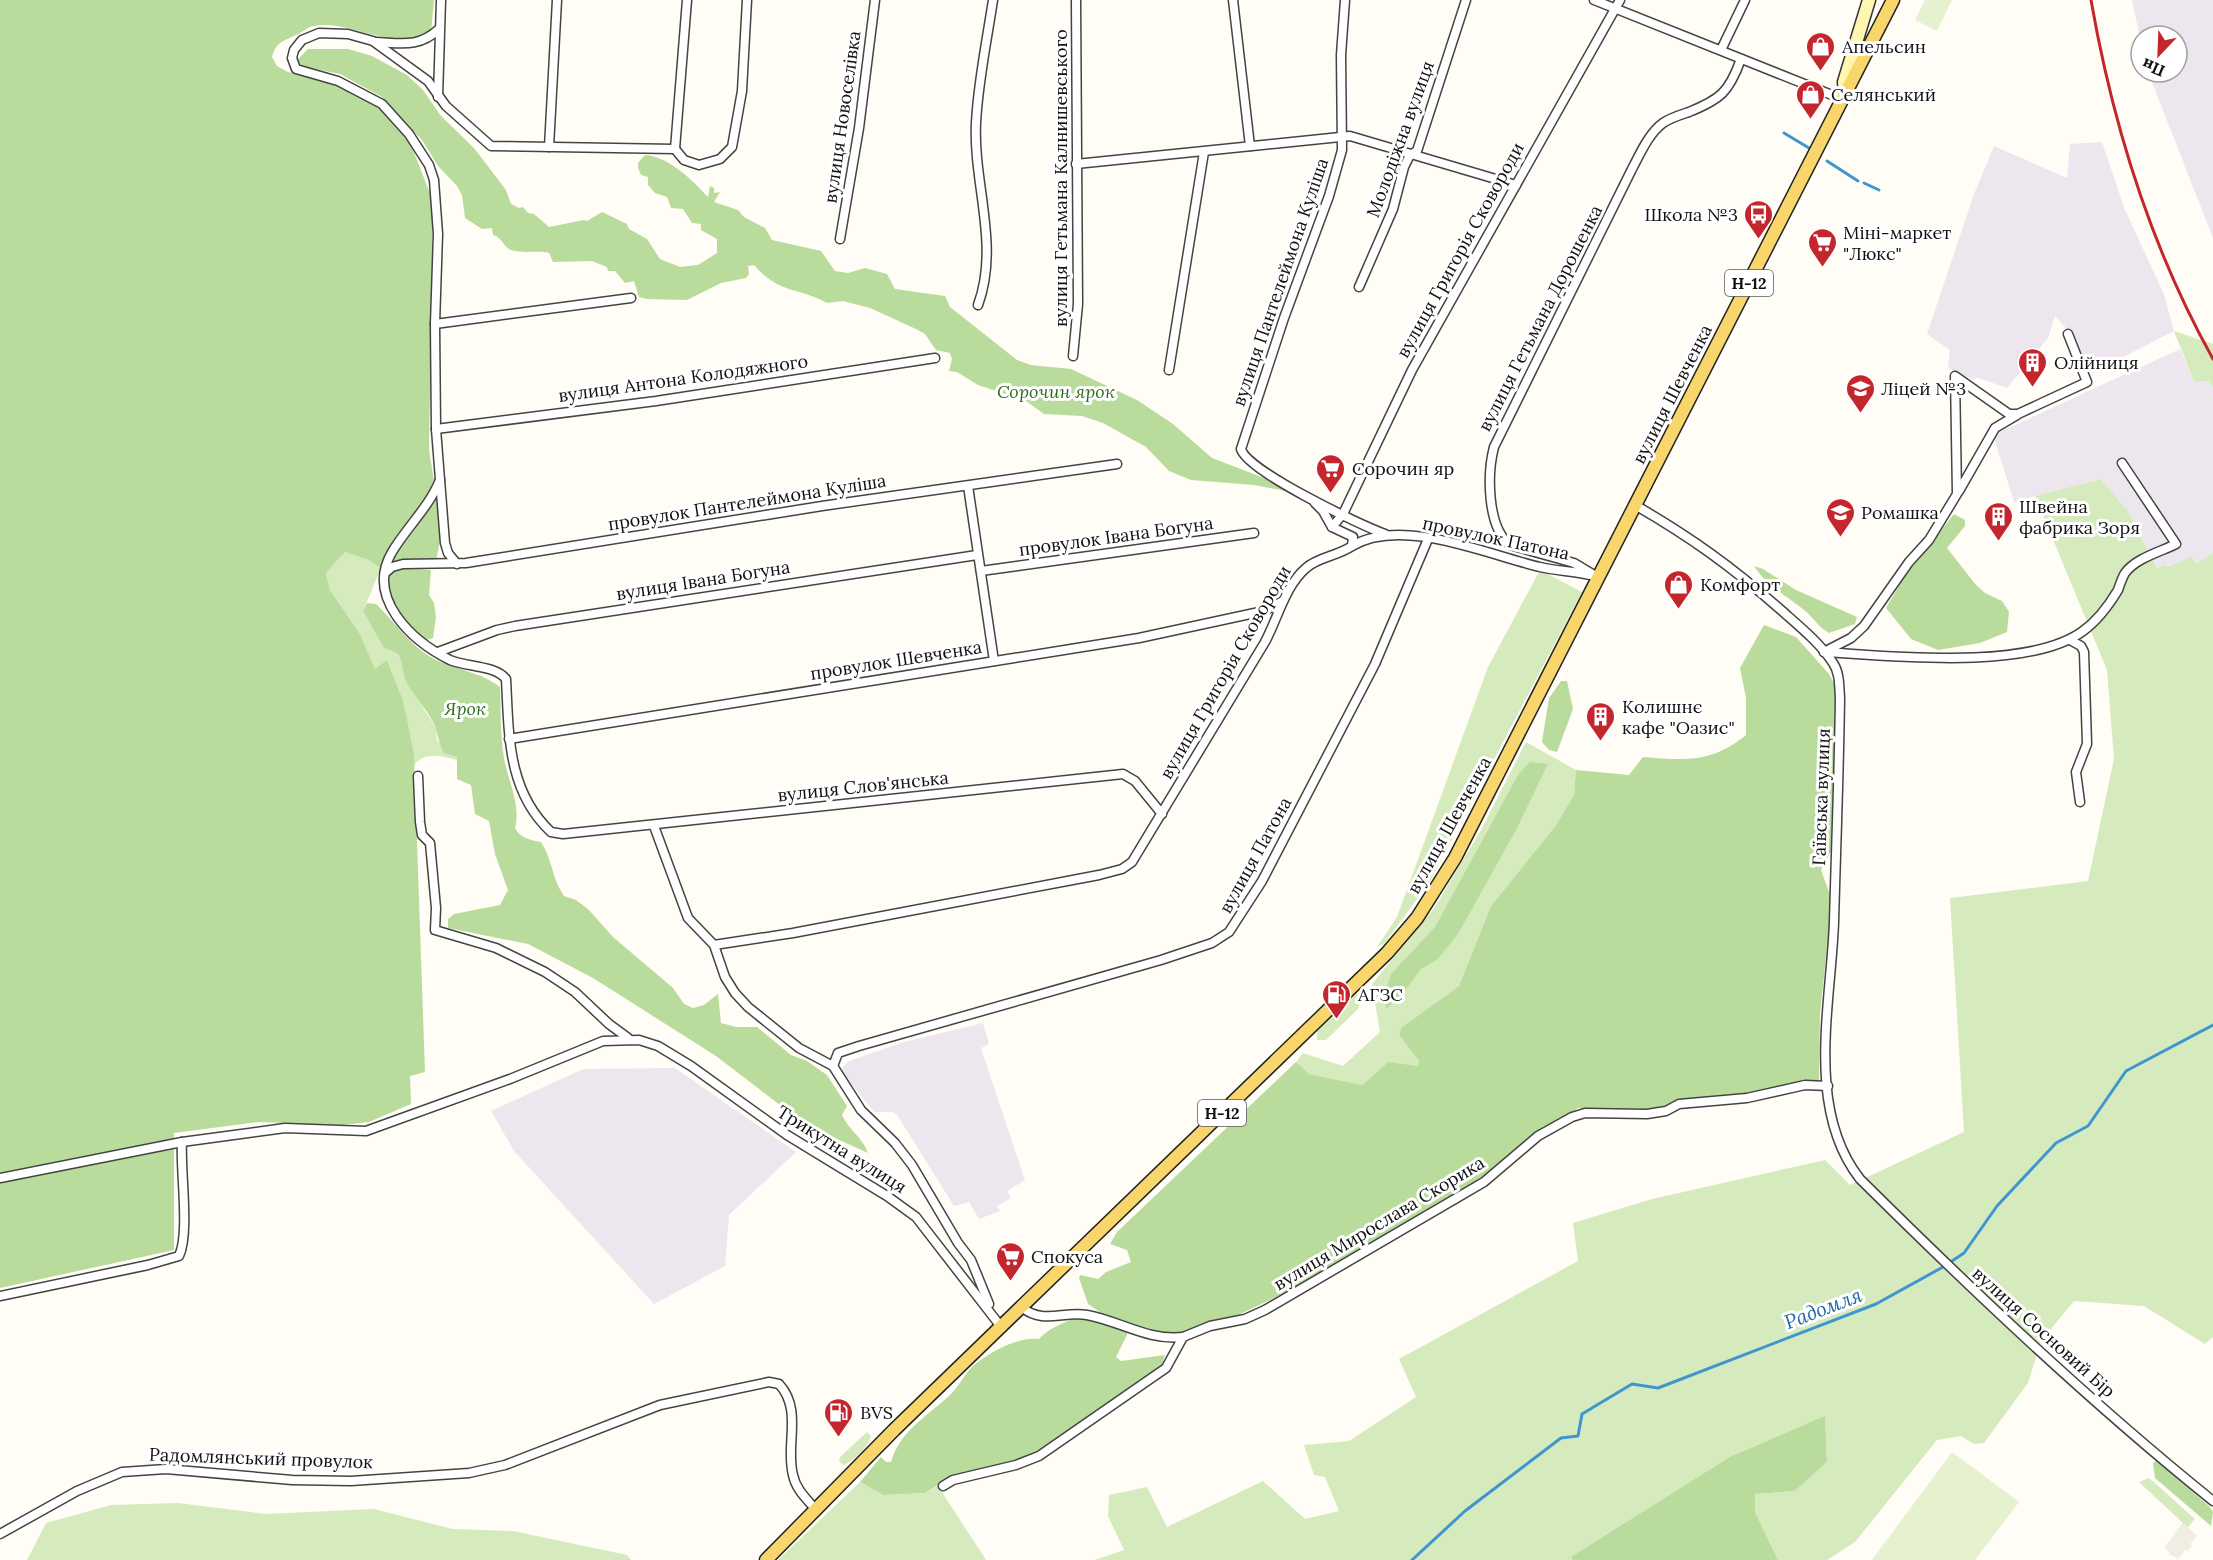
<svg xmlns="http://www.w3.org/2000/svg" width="2213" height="1560" viewBox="0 0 2213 1560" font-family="Lora,serif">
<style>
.industrial{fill:#eee6ef}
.green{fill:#d5ebbd}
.forest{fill:#b9dc9c}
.pitch{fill:#e6f2cf}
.plaza{fill:#f1ede2}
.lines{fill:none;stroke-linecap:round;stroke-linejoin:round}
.stream{stroke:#3f96cf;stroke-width:3}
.minor-casing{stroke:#444;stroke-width:11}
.secondary-casing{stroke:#333;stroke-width:15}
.primary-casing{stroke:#222;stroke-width:15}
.minor{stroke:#fff;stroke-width:8}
.secondary{stroke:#fff6b0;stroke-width:12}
.primary{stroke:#f9d66b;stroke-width:12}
.rail{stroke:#c4262e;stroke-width:3}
.labels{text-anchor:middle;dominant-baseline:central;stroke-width:6;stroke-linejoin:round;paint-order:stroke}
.shield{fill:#fff;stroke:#585858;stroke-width:1.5}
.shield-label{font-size:16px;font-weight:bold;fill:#111}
.poi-label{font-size:18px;fill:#111;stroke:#fff;text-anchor:start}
.street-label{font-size:18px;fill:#111;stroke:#fff}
.park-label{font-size:18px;font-style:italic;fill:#2f6b1f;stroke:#fff}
.water-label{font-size:20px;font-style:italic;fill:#1768a6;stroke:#fff}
</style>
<rect width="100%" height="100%" fill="#fffdf5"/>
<g class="industrial">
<path d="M2132,0H2213V238L2148,72H2177V36H2141V43Z"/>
<path d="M2102,142L2125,210L2164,294L2174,331L2092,373L2073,336L2055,316L2048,338L2007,388L1976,377L1974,380L1948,368L1950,350L1927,334L1974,194L1994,146L2067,178L2070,144Z"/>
<path d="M2180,349L2194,382L2210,381L2213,389V552L2196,564L2192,556L2167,567L2157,568L2127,510L2101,479L2014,502L1993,435Z"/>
<path d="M983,1023L989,1044L981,1048L1025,1180L1007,1191L1011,1198L997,1206L1000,1211L979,1219L969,1202L954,1206L897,1115L892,1112H874L842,1072V1068L849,1061L904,1042Z"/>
<path d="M675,1068L796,1152L729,1215L725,1266L654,1304L514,1151L491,1111L583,1069Z"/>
</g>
<g class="green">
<path d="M2174,331L2213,344V389L2210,381L2194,382Z"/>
<path d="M2101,479L2127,510L2157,568L2165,565L2167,567L2192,556L2196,564L2213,552V1337L2205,1344L2144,1306L2074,1301L2041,1341L2028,1383L1984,1443L1974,1444L1961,1436L1937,1440L1855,1542L1827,1560H1778L1755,1512V1494L1795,1491L1827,1462L1825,1416L1571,1557L1572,1560H1095L1124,1550L1108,1516L1109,1495L1147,1487L1167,1527L1263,1481L1305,1519L1339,1511L1325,1477L1314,1475L1304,1445L1349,1441L1416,1397L1399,1359L1578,1261L1573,1223L1652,1199L1825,1160L1850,1185L1964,1132L1950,898L2088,881L2114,759L2107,670L2035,496Z"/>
<path d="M345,552L370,560L380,567L400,563L381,568L363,611L384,647L393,650L402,659L406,681L436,728L437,740L457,757V760C443,756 425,751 414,765L403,700L387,660L375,670L360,634L330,590L326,573Z"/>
<path d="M1540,570L1582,592L1430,881L1385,943L1377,947L1397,917L1488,667Z"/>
<path d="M1526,742L1576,770L1574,795L1556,825L1491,906L1459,986L1401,1028L1399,1035L1419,1061L1418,1067L1388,1062L1362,1085L1309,1074L1296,1062L1303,1053L1343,1066L1380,1032L1372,984L1435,907L1481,830Z"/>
<path d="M1353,993L1361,994L1362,997L1358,1009L1326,1040H1317V1031Z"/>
<path d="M867,1432L871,1436C870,1445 852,1463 843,1465L839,1461L840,1457Z"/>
<path d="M2149,1478L2195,1519L2188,1527L2184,1524L2169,1541L2183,1523L2139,1482Z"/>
<path d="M860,1482L883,1495L925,1493L938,1486L986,1560H778Z"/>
<path d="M178,1503L265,1514L374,1509L453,1529L513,1531L627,1555L631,1560H27L46,1523L111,1505Z"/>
</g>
<g class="forest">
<path d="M0,0H434L431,32C395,55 346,16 310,27C305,29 300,34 294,36C281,42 276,43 272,57L277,66L288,72L335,83L380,109L411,145L433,201L429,450L442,531L436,561L405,562L381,568L369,560L345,552L326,573L330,590L360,634L375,669L387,660L403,700L414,755L425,1072L410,1076L411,1104L369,1122L343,1125L258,1122L174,1133V1250L0,1288Z"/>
<path d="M308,49H348L372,56L407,75L423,90L441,116L474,148L506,190L511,204L519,208L523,207L528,213L534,214L549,227L584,220L587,221L602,212L627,224L629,229L647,239L660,259L680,267L698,265L717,253V239L701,230V224L692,223L683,209L671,208L667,197L655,193L648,185V177L641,175L638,168V163L645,155C670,157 692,180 708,197L710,186L714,188V193L720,192L714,202L738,210L744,217L765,228L772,240L821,251L835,271L848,273L865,268L887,274L895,289L945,296L950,307L1017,360L1031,365L1071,369L1137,400L1173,424L1212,458L1264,478L1286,491L1254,485L1191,480L1169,471L1146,447L1103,423L1082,416L1044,414L1026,401L978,385L957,372L949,371L952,359L950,353L936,350L925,334L916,329L870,308L843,301L827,303C799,287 780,295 754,265L748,266L749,274L746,278L721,283L687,300L647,299L639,297L634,281L625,283L615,271H608L607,267L592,261L553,262L549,253C538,250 523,254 511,250C503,247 503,238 493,235L492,228L482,229L465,218L462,195L457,186L438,166L422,140L382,97L340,74L301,66L298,59Z"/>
<path d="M1954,514L1965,520V526L1947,548L1976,585L1985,593L2002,601L2009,612L2007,632L1980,643L1938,650L1911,639L1886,608L1903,579Z"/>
<path d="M1754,566L1763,569L1796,590L1857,617L1855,624L1829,633C1818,627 1814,618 1804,610C1787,596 1766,585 1754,566Z"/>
<path d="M397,568L431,570L429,595L434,603L436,617L433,638L427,640C405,628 379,596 391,570Z"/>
<path d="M367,603L376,604C396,623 409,645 434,659C456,670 481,672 500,687C501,710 500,734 504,758C508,781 521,804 515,828C520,838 530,840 541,842C552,858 552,879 564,896L576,900L588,909L613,937L673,988L684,1004L693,1008L704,1005L718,994L721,1023L736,1027H757L791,1055L807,1061L827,1075L847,1106L842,1115C848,1129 863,1138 868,1153L806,1125L716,1056L593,978L528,944L448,928V919L454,914L500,905L508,890L495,854L489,821L475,814L471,785L457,779V757L444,753C439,744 438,735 435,726C428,710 415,698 407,683C398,666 409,654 384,648L363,611Z"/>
<path d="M1764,625L1796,637L1829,674L1836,687L1833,848L1821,870L1832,900L1820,1014L1819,1082L1648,1109L1578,1108L1470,1185L1291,1290L1238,1315L1177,1335L1128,1324L1127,1335L1116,1357L1121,1361L1165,1355L1161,1367L1037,1453L997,1467L956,1474L925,1493L883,1495L860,1482L881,1457L886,1462H891C900,1431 926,1417 949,1396C958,1388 963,1376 972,1367C989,1352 1016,1337 1039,1339C1053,1324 1071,1322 1087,1311L1101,1313L1088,1304L1079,1278L1080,1275L1098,1279L1106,1272L1131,1262L1127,1250L1110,1244L1117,1232L1296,1062L1309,1074L1362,1085L1388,1062L1418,1066L1419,1061L1399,1035L1401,1028L1459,986L1491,906L1556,825L1574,795L1576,770L1629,775L1643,757C1685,760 1710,764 1746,735V698L1740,668Z"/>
<path d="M1561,681H1567L1573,709L1557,752L1549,750L1542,742L1549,698Z"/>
<path d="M1530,762L1548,764L1516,830L1458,934L1438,959L1421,969L1400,997L1387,1008L1383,999L1391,974L1435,927L1518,775Z"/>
<path d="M1825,1416L1827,1462L1795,1491L1755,1494V1512L1778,1560H1572L1571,1557L1730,1457Z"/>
<path d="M2156,1461L2209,1506L2213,1512L2211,1526L2155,1478L2153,1463Z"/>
</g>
<g class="pitch">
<path d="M1925,0H1952L1937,31L1915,20Z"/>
<path d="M1952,1452L2019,1502L1975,1560H1872Z"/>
</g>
<path class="plaza" d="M2185,1524L2197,1536L2190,1544L2192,1546L2188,1551L2185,1550L2178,1559L2169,1554L2170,1552L2164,1547Z"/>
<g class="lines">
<g class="stream">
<path d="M1784,133L1809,148"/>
<path d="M1827,161L1858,181"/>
<path d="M1864,183L1879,190"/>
<path d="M1412,1560L1465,1511L1561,1438L1578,1436L1582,1414L1632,1384L1658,1388L1876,1304L1943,1267L1964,1253L1997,1206L2056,1143L2088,1126L2126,1071L2213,1025"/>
</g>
<defs>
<g id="minor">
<path d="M1233,0L1250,146"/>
<path d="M1345,0L1341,55L1342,150L1329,196L1284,318L1241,449C1247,471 1360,525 1385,534"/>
<path d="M1594,0L1842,99"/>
<path d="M376,42C401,43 419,48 439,29"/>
<path d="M1721,50L1745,0"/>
<path d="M438,97L441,0"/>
<path d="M549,147L557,0"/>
<path d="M675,149L684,160L699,165L720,159L732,147L742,91L747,0"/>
<path d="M675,149L687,0"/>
<path d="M1076,164L1350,136L1516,185"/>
<path d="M840,239L859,128L875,0"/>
<path d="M1359,287L1393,209L1404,167L1410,155L1417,151L1466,0"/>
<path d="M631,298L435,324L438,234L434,180L429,165L409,134L382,104L338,81L296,69L292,58L294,50L302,40L319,33L348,34L373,41L428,81L446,106L491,146L675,149"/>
<path d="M978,305C1000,245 973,184 976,123C978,82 987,40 993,0"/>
<path d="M435,324L436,429L445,543L448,553L457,564"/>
<path d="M1073,356L1078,304L1076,0"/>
<path d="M1169,370L1204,152"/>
<path d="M436,429L656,401L935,358"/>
<path d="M440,480C429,507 407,527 392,552C365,598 412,641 450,660C466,667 495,665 506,679C509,734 507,791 551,832L563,834L1123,774L1135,781L1162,814"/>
<path d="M968,486L994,661"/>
<path d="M1959,491L1995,428L2017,415"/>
<path d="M1315,503L1323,511L1332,527"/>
<path d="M1635,505C1692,538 1732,567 1781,610C1799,626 1820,643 1833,663C1840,673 1839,686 1840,698C1839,773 1836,848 1834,922C1831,1004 1805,1109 1860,1179C1973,1291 2089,1401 2213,1501"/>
<path d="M1352,546C1402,516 1488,555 1540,567C1556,571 1574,571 1590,575"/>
<path d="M981,571L1254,533"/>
<path d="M385,573L392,567L403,564L466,563L822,506L1117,464"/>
<path d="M1599,578L1574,563L1510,545C1487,527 1487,474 1494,447L1632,169C1640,154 1649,133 1663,123C1670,118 1680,115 1689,112C1721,99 1729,92 1741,59"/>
<path d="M2070,640L2081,646L2084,652L2087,744L2076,772L2080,802"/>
<path d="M438,652L497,630L515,626L977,555"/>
<path d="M1824,652L1851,638L1864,626L1909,562L1929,540L1957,494L1955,376L2009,414H2018L2087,382L2068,334"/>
<path d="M1824,652C1891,656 2029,671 2083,631C2097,621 2109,605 2118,590C2120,584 2122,578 2125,573C2136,558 2160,552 2176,544L2122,463"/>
<path d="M509,739L1139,638L1264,611L1283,601"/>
<path d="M418,776L420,822L422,835L430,843L436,908L435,930L496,948L545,972L575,992L609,1024L628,1038"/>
<path d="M654,826L688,918L714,945L725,977L735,993L748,1007L799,1048L833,1066L861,1110L895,1143L912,1165L958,1243L971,1260L989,1304"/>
<path d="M714,945L793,933L1099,875L1122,869L1132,862L1265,642C1278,618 1285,586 1306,568C1318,557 1338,556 1352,546L1353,537L1332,527L1343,514L1412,370L1620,0"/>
<path d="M833,1066L838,1053L859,1046L1161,960L1212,943L1229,932L1262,881L1375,664L1428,539"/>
<path d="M0,1178L182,1142L285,1128L366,1131L510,1079L603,1041L639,1040L658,1046L691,1066L787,1135L887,1196L916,1217L1002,1328"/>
<path d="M0,1296L148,1265L179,1256C190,1233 180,1170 182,1142"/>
<path d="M1023,1308C1042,1324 1064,1311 1087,1315C1120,1321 1148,1341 1183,1337"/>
<path d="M943,1486L953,1480L1016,1465L1039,1456L1166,1368L1183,1337L1210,1326L1245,1319L1265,1310L1484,1182L1538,1136L1572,1117L1585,1113L1647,1114L1666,1111L1679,1104L1747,1098L1805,1085L1828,1086"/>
<path d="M0,1534L77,1491L122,1472L166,1469L292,1480L351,1481L469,1473L505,1465L660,1405L769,1382L779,1384C803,1410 785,1445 793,1475C796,1490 807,1499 816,1510"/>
</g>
<path id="secondary" d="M1845,95L1844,82L1869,0"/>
<path id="primary" d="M766,1560L894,1430L1387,953L1417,918L1455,858L1893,0"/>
</defs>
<use href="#minor" class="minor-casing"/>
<use href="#secondary" class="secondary-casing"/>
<use href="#primary" class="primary-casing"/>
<use href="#minor" class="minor"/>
<use href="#secondary" class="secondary"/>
<use href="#primary" class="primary"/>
<path class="rail" d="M2091,0C2113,126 2150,246 2213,359"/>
</g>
<defs>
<symbol id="shop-pin" viewBox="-11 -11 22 30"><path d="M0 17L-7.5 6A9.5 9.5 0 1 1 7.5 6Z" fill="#c4262e" stroke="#fff"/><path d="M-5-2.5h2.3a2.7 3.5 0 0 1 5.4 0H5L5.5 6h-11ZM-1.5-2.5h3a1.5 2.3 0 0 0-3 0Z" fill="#fff"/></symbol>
<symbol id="bus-pin" viewBox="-11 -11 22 30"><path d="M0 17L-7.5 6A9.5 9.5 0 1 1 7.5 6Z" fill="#c4262e" stroke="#fff"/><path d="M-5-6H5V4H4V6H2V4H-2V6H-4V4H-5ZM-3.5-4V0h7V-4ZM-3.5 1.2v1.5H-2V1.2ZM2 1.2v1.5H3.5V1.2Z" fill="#fff"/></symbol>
<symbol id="supermarket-pin" viewBox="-11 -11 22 30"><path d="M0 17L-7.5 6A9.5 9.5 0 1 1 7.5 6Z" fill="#c4262e" stroke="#fff"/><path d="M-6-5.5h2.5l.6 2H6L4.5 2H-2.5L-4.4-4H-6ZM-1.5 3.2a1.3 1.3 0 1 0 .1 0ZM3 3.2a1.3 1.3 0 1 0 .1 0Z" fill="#fff"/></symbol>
<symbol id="building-pin" viewBox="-11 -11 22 30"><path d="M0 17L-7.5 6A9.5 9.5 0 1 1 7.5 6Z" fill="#c4262e" stroke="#fff"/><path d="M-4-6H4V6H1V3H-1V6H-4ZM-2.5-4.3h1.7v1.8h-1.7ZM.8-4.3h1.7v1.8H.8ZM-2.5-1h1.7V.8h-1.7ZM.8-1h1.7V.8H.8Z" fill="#fff"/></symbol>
<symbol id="school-pin" viewBox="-11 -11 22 30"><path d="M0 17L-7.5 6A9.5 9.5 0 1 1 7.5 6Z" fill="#c4262e" stroke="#fff"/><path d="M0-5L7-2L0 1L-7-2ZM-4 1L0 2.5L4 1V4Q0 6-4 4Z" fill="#fff"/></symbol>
<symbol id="fuel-pin" viewBox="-11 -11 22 30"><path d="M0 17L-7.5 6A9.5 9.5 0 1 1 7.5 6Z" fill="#c4262e" stroke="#fff"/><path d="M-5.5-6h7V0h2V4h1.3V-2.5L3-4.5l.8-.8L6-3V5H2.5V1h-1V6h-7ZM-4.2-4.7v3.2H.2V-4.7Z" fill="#fff"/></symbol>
</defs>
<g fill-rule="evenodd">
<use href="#shop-pin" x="1804" y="30" width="33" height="45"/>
<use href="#shop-pin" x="1794" y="78" width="33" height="45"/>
<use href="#bus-pin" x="1742" y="198" width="33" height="45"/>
<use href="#supermarket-pin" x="1806" y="226" width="33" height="45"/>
<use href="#building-pin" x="2016" y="346" width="33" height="45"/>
<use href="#school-pin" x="1844" y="372" width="33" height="45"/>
<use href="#supermarket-pin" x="1314" y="452" width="33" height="45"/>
<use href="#school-pin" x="1824" y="496" width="33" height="45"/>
<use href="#building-pin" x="1982" y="500" width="33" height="45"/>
<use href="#shop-pin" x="1662" y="568" width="33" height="45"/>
<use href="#building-pin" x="1584" y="700" width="33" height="45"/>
<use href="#fuel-pin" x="1320" y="978" width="33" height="45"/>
<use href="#supermarket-pin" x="994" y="1240" width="33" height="45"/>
<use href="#fuel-pin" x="822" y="1396" width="33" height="45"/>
</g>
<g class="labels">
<g class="shield">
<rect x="1725" y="270" width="48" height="26" rx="4.5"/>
<rect x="1198" y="1100" width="48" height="26" rx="4.5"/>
</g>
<g class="shield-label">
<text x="1749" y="283">Н-12</text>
<text x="1222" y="1113">Н-12</text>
</g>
<g class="poi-label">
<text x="1842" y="46">Апельсин</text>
<text x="1831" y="94">Селянський</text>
<text x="1738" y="214" text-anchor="end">Школа №3</text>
<text x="1843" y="232">Міні-маркет<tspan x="1843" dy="21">"Люкс"</tspan></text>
<text x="2054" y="362">Олійниця</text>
<text x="1881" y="388">Ліцей №3</text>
<text x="1352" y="468">Сорочин яр</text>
<text x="2019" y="506">Швейна<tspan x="2019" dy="21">фабрика Зоря</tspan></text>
<text x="1861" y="512">Ромашка</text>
<text x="1700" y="584">Комфорт</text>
<text x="1622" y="706">Колишнє<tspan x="1622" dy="21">кафе "Оазис"</tspan></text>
<text x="1358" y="994">АГЗС</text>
<text x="1031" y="1256">Спокуса</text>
<text x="860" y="1412">BVS</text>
</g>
<g class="street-label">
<text transform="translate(842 117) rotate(-82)">вулиця Новоселівка</text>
<text transform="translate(1400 139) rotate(-70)">Молодіжна вулиця</text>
<text transform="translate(1060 178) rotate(-90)">вулиця Гетьмана Калнишевського</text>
<text transform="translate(1460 250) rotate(-61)">вулиця Григорія Сковороди</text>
<text transform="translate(1280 282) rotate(-71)">вулиця Пантелеймона Куліша</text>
<text transform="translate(1540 318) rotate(-63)">вулиця Гетьмана Дорошенка</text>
<text transform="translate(683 378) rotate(-8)">вулиця Антона Колодяжного</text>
<text transform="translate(1672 394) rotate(-63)">вулиця Шевченка</text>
<text transform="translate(747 502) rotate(-9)">провулок Пантелеймона Куліша</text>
<text transform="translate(1116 536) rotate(-8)">провулок Івана Богуна</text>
<text transform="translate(1496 538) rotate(12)">провулок Патона</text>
<text transform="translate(703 580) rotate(-9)">вулиця Івана Богуна</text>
<text transform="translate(896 660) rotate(-9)">провулок Шевченка</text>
<text transform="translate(1225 672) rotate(-60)">вулиця Григорія Сковороди</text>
<text transform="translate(863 786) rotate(-6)">вулиця Слов'янська</text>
<text transform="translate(1821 797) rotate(-88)">Гаївська вулиця</text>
<text transform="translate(1449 825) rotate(-61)">вулиця Шевченка</text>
<text transform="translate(1255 855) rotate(-61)">вулиця Патона</text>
<text transform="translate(842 1149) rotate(32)">Трикутна вулиця</text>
<text transform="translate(1379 1223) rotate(-31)">вулиця Мирослава Скорика</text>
<text transform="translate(2044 1332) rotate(42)">вулиця Сосновий Бір</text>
<text transform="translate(261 1458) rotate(2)">Радомлянський провулок</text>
</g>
<g class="park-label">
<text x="1056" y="391">Сорочин ярок</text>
<text x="465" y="708">Ярок</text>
</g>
<g class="water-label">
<text transform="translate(1823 1308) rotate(-21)">Радомля</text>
</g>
</g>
<g transform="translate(2159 54) rotate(203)"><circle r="28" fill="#ffffff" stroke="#a0a0a0" stroke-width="1.5"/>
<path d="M0-4.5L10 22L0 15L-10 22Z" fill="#c4262e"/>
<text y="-9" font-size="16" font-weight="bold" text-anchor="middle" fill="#111111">Пн</text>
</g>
</svg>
